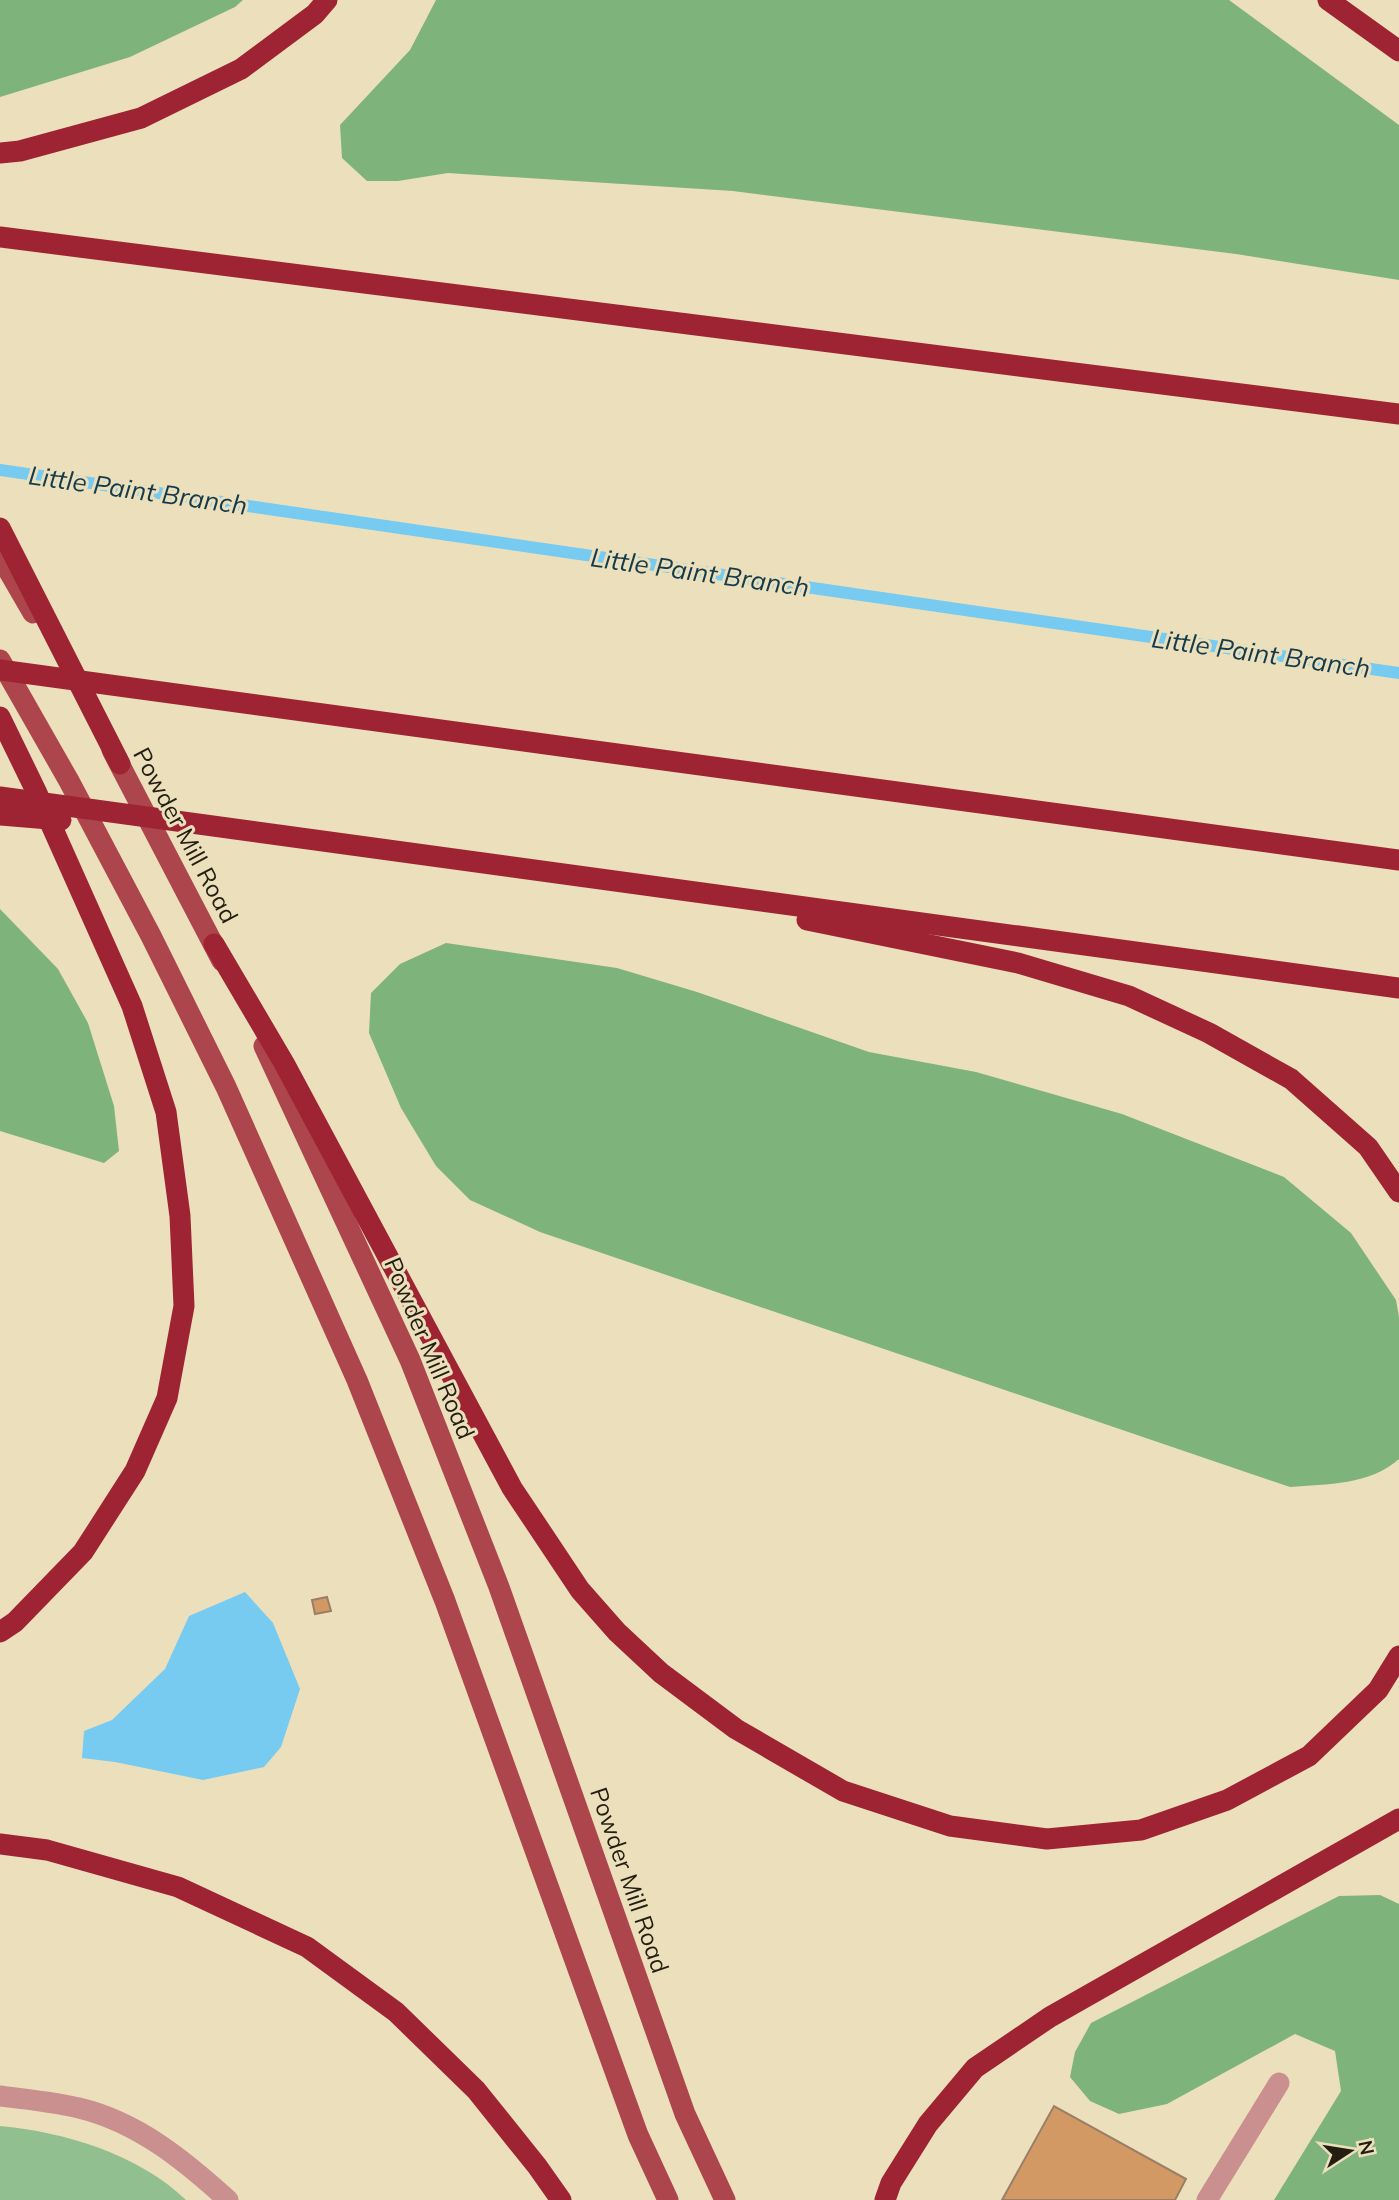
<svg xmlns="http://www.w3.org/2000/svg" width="1399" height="2200" viewBox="0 0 1399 2200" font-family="Mulish,sans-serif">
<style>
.green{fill:#92bf8f}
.forest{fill:#7eb37b}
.water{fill:#77caf0}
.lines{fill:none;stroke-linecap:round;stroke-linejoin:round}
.stream{stroke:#77caf0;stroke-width:12}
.building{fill:#d39965;stroke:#9a7e66;stroke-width:2}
.lane{stroke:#ca908f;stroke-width:21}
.street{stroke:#ca908f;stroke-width:21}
.primary{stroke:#ac464c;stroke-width:21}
.highway{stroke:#9f2433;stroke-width:21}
.labels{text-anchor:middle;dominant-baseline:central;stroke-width:6;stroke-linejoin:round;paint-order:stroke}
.street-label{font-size:24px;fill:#231e11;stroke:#ece0bc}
.water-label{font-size:26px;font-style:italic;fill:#153b4b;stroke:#ece0bc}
</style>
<rect width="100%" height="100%" fill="#ece0bc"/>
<path class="green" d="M0,2126C65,2132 138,2154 186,2200H0Z"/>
<g class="forest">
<path d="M0,0H243L235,7L130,57L0,97Z"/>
<path d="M436,0H1229L1399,125V280L1236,254L733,191L448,173L398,181H367L342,158L340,125L410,50Z"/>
<path d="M0,909L58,969L88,1023L114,1106L119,1151L104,1163L0,1131Z"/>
<path d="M446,943L617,968L697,992L869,1052L976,1072L1122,1114L1284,1177L1351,1233L1396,1300L1399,1317V1459C1370,1485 1327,1484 1290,1487L540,1232L470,1200L436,1166L401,1108L369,1033L371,993L400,964Z"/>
<path d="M1380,1895L1399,1904V2200H1274L1341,2091L1335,2051L1295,2034L1167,2104L1119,2114L1090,2101L1070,2077L1075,2052L1091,2023L1339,1896Z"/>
</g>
<path class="water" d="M245,1592L273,1623L300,1689L281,1747L264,1767L203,1780L115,1762L82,1758L84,1731L112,1720L165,1669L189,1616Z"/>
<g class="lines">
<path class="stream" d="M0,470L1399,673"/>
</g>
<g class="building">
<path d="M327,1597L331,1611L315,1614L312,1600Z"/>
<path d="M1054,2106L1186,2179L1175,2200H1002Z"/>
</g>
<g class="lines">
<path class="lane" d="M0,2096C26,2099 54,2102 79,2108C138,2122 185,2161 228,2200"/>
<path class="street" d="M1207,2200L1279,2083"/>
<g class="primary">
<path d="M0,556L33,613"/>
<path d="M0,660L69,781L151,936L226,1087L357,1380L445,1601L638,2135L668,2200"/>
<path d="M112,750L222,961"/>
<path d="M264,1046L410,1360L499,1587L685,2114L725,2200"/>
</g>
<g class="highway">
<path d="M1328,0L1399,51"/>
<path d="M0,153L20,151L141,118L241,69L315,14L327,0"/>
<path d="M0,237L1399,414"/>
<path d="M0,528L120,764"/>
<path d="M0,670L1399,860"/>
<path d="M0,717L36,791L132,1006L166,1112L180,1216L184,1306L167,1398L135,1471L83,1552L15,1622L0,1632"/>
<path d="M0,797L1399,988"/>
<path d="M0,815L61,820"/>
<path d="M807,920L1018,963L1129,996L1209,1033L1291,1079L1368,1147L1399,1192"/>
<path d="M214,944L284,1063L512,1488L580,1590L617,1632L661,1673L736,1729L843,1791L950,1826L1047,1839L1141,1830L1227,1800L1309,1756L1378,1690L1399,1656"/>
<path d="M0,1844L47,1850L178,1887L307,1947L396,2012L476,2090L537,2166L561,2200"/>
<path d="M885,2200L891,2183L928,2124L975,2068L1050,2017L1399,1819"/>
</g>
</g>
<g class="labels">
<g class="street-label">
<text transform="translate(186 835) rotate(62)">Powder Mill Road</text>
<text transform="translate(430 1348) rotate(67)">Powder Mill Road</text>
<text transform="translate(630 1880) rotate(71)">Powder Mill Road</text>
</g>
<g class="water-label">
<text transform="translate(138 490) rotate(8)">Little Paint Branch</text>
<text transform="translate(700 572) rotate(8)">Little Paint Branch</text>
<text transform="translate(1261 653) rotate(8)">Little Paint Branch</text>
</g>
</g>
<g transform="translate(1350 2151) rotate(78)" stroke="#ece0bc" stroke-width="5" paint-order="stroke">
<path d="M0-5L12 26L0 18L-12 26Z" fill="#231e11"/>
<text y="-10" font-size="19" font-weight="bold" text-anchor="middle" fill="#231e11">N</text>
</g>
</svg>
